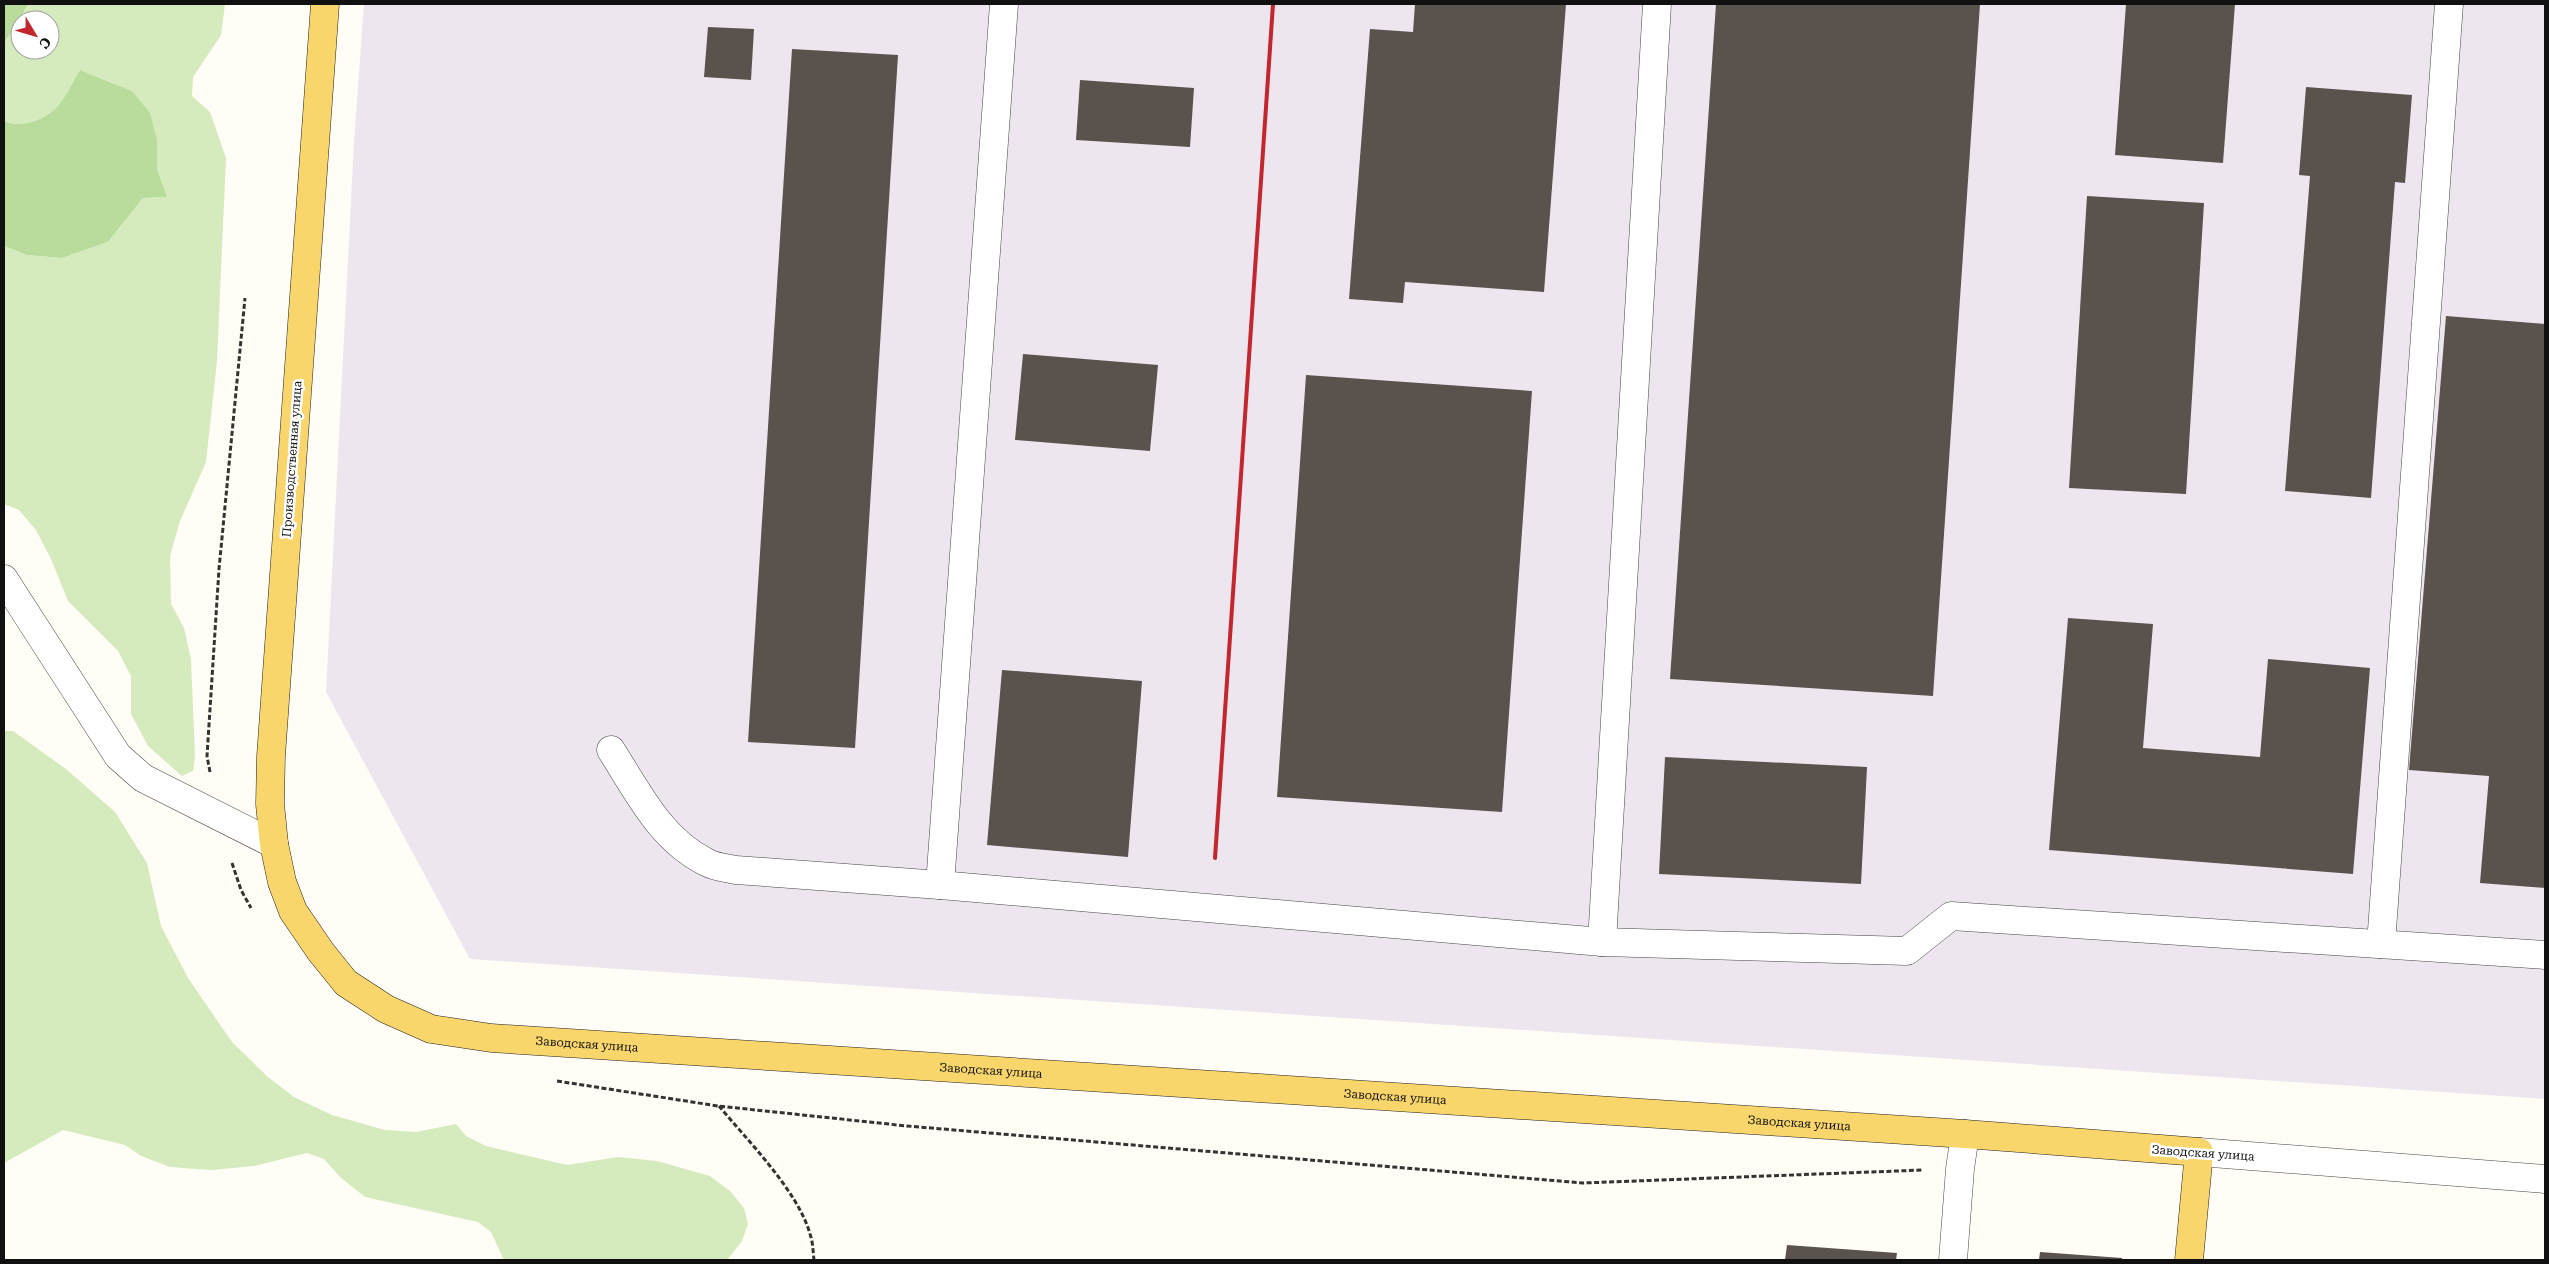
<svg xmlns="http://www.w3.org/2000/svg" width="2549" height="1264" viewBox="0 0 2549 1264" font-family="'Roboto Serif',serif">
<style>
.industrial{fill:#eee6ef}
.green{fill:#d5ebbd;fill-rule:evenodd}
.forest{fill:#b9dc9c}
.building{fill:#5a524d}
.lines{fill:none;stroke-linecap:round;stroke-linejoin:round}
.minor-casing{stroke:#444;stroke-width:29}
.major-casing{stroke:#222;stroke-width:29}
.path{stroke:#333;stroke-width:3;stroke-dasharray:5 2.5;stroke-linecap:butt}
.minor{stroke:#fff;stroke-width:28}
.major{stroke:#f9d66b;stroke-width:28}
.rail{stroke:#c4262e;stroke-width:4}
.labels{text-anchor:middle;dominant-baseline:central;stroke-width:5;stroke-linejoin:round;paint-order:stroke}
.street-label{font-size:12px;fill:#111;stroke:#fff}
</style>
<rect width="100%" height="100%" fill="#fffdf5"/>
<path class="industrial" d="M364,4H2545V1099L470,959L326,692L354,142Z"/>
<g class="green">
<path d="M28,4H225L221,35L193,77L192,96L210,112L226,158L217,361L206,462L180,521L170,556L171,604L184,628L191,659L195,757L193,771L182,776L148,746L131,714V676L118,651L68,601L51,559L36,530L19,510L4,504V246L27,255L62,258L108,242L143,198L167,197L157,169V140L132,91L80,70C73,81 66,97 57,107C45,120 20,129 4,121V43L18,23ZM20,20H50V50H20Z"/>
<path d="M4,731H13L66,769L115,812L147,863L161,926L188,978L232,1042L268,1077L294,1097L332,1115L385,1130L416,1132L456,1124L466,1136L486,1146L567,1165L618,1157L657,1161L710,1176L730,1191L744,1208L748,1224L742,1241L727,1260H504L491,1232L478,1222L365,1197L340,1177L324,1159L307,1153L254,1166L211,1170L170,1167L141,1156L125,1145L63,1130L4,1163Z"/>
</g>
<g class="forest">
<path d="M4,4H28L18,23L4,43Z"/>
<path d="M80,70L132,91L150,113L157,140V169L167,197L143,198L108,242L62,258L27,255L4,246V121C20,129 45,120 57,107C66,97 73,81 80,70Z"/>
</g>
<g class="building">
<path d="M1415,4H1566L1544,292L1405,282L1403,303L1349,299L1370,29L1413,32Z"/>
<path d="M1716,4H1980L1933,696L1670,679Z"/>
<path d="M2126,4H2235L2223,163L2115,155Z"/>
<path d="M708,27L754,29L751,80L704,77Z"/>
<path d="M792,49L898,55L855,748L748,742Z"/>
<path d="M1080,80L1194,88L1190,147L1076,140Z"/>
<path d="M2306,87L2412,95L2405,183L2395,182L2371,498L2285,491L2310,176L2299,175Z"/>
<path d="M2087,196L2204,203L2186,494L2069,488Z"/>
<path d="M2446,316L2545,324V888L2480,883L2489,776L2409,770Z"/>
<path d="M1023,354L1158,365L1150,451L1015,440Z"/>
<path d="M1306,375L1532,391L1502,812L1277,797Z"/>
<path d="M2068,618L2153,624L2143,748L2260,757L2268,659L2370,668L2353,874L2049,850Z"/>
<path d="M1002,670L1142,681L1128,857L987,845Z"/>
<path d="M1665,757L1867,767L1861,884L1659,874Z"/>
<path d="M1787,1245L1897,1253L1896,1260H1785Z"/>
<path d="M2040,1252L2122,1258V1260H2039Z"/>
</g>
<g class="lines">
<defs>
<g id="minor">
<path d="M4,579L118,756L143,778L274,844"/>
<path d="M611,750C638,792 660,839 706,862C714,867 726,868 736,870L940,885L1602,942L1907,951L1951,916L2545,955"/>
<path d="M940,885L1004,4"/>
<path d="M1602,942L1657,4"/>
<path d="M2381,944L2449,4"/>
<path d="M2199,1152L2545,1179"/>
<path d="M1953,1260L1960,1169L1965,1134"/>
</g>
<g id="major">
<path id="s1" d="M325,4L271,756L270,804L274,844L282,882L293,911L321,952L346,983L386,1009L431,1029L491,1038L1965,1134L2199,1152L2189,1260"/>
</g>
</defs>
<use href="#minor" class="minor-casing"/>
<use href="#major" class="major-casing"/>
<g class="path">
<path d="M210,772L207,756L219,569L245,298"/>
<path d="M232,863L241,890L251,908"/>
<path d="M557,1081L718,1106L907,1126L1583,1183L1923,1170"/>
<path d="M719,1106C747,1140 798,1191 810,1234C813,1242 813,1252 814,1260"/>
</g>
<use href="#minor" class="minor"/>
<use href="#major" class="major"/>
<path class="rail" d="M1215,858L1273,4"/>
</g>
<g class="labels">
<g class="street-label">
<text transform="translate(292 459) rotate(-86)">Производственная улица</text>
<text stroke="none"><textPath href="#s1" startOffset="1255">Заводская улица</textPath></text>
<text stroke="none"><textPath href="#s1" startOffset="1660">Заводская улица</textPath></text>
<text stroke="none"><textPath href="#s1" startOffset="2065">Заводская улица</textPath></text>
<text stroke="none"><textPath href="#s1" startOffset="2470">Заводская улица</textPath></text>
<text transform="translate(2203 1153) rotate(4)">Заводская улица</text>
</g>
</g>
<rect width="2549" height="1264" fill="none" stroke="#111111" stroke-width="10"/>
<g transform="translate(35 35) rotate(128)"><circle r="24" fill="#ffffff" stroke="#a0a0a0"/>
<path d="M0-4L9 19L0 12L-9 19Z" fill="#c4262e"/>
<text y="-8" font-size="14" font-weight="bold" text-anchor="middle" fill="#111111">С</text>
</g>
</svg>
